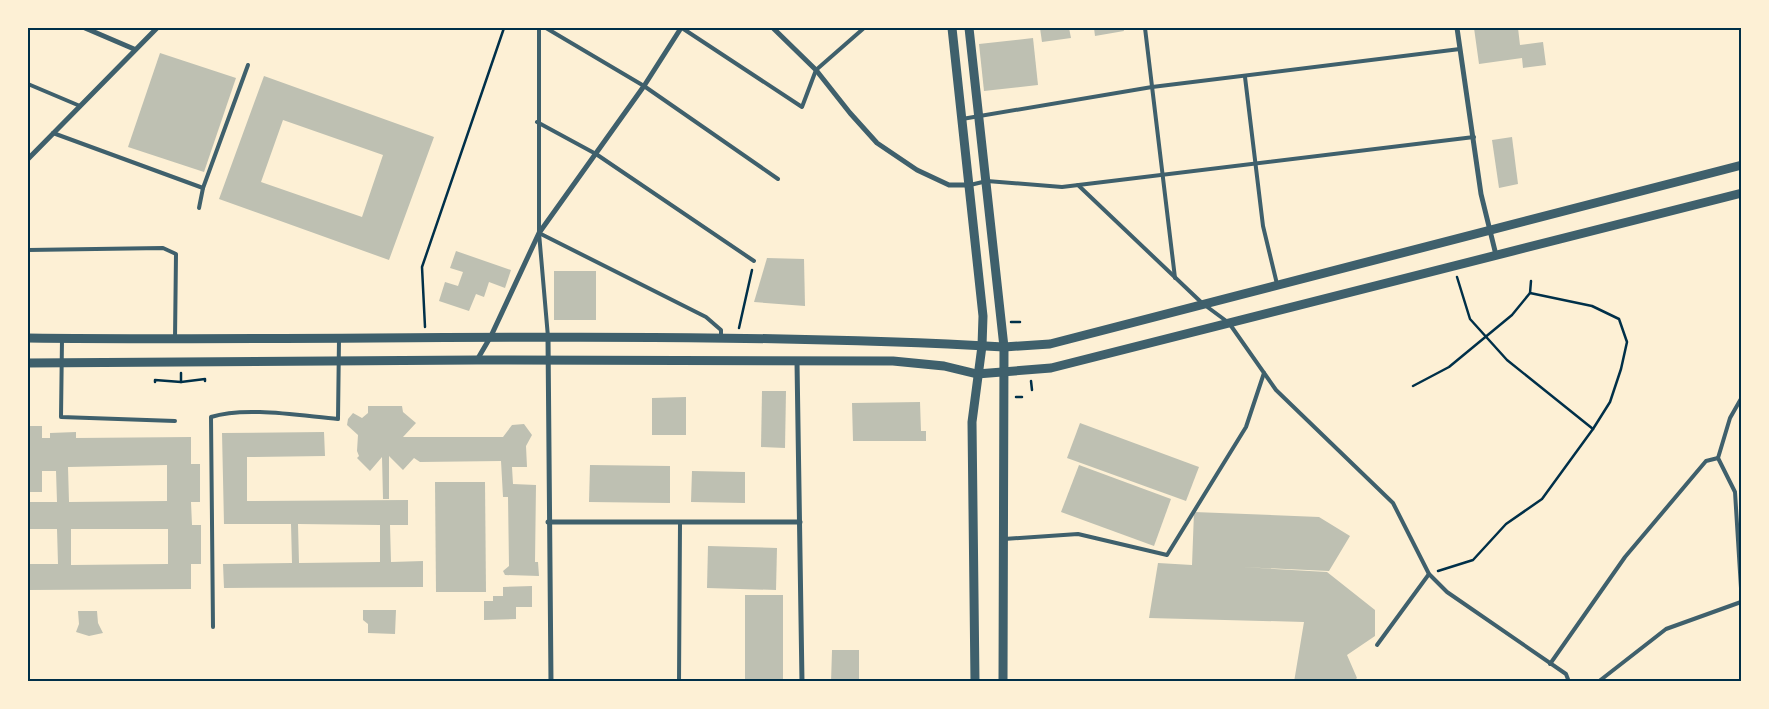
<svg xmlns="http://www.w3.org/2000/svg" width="1769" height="709" viewBox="0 0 1769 709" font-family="'Playfair Display',serif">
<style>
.building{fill:#bec0b2;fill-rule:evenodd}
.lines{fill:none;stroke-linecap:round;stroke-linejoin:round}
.path{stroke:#003049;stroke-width:2.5}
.service{stroke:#3f606c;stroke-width:4}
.minor{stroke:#3f606c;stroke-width:5}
.tertiary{stroke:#3f606c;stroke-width:9}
.neatline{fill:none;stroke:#003049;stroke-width:2}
</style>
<rect width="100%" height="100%" fill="#fdf0d5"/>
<g class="building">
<path d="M1040,28H1069L1071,38L1042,42Z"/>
<path d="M1094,28H1123L1124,31L1095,36Z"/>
<path d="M1474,28H1518L1520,45L1543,42L1546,65L1523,68L1522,58L1479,64Z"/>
<path d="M1033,38L1038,85L984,91L979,44Z"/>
<path d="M160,53L236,78L204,172L128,147Z"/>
<path d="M264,76L434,137L389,260L219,199ZM283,120L383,155L362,217L261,182Z"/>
<path d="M1512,137L1518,184L1499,188L1492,140Z"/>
<path d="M456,251L511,270L505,288L489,282L484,297L476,294L469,311L439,301L445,282L458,286L463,272L450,268Z"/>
<path d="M767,258L804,259L805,306L754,302Z"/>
<rect x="554" y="271" width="42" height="49"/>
<path d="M762,391H786L785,448L761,447Z"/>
<path d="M686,397V435H652V398Z"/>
<path d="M920,402L921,431H926V441H853L852,403Z"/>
<path d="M368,406H402L403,412L416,423L403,437H503L512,425L524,424L532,435L526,446L527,467H512L513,484L536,485L535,562H538L539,576L505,575L503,571L509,566L508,497H503L501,461L420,462L414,458L403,470L389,456V499H383L382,457L370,471L357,458L359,456L357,451L358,435L347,425L348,419L353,413L362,418L368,413Z"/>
<path d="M1080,423L1199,467L1186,501L1067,458Z"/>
<path d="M28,426H42V438H50V433L76,432V438L191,437V464H200V502H191L192,525H201V564H191V589L28,590V564H58L57,529H28V502H57L56,471H42V492H28ZM167,465V501L69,502L68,467ZM71,529H168V564L71,565Z"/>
<path d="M324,432L325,456L247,457V501L408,500V525H390L391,562L423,561V587L224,588L223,564L292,563L291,524H224L222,433ZM298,524L380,525V562L299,563Z"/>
<path d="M590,465L670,466V503L589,502Z"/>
<path d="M1079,465L1171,499L1154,546L1061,512Z"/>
<path d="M692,471L745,472V503L691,502Z"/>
<path d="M435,482H485L486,592H436Z"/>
<path d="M1194,512L1319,517L1350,536L1329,571L1242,567L1327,572L1375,610V636L1347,655L1357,678L1353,682H1294L1304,622L1149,618L1158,563L1192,565Z"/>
<path d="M708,546L777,548L776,590L707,588Z"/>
<path d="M532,586V607H516V619L484,620V601H493V596H503V587Z"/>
<rect x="745" y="595" width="38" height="87"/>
<path d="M363,610H396L395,634L368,633V624L363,620Z"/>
<path d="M78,611H97L98,623L103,633L89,636L76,632L79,624Z"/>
<path d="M832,650H859V682H831Z"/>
</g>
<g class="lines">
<g class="path">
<path d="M1457,277L1470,319L1507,360L1593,429"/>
<path d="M1011,322H1020"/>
<path d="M425,327L422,267L504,28"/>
<path d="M739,328L752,270"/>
<path d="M181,373V382"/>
<path d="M1031,381L1032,390"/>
<path d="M155,382V380L181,382L205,379V381"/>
<path d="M1413,386L1449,367L1512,315L1530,293L1531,281"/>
<path d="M1016,397H1022"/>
<path d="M1438,571L1473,560L1506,524L1542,499L1593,429L1610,402L1621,369L1627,342L1619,319L1592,306L1530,293"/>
</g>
<g class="service">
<path d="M539,28V233L548,337"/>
<path d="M546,28L644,86L778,179"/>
<path d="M682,28L802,107L816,70L864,28"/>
<path d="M1145,28L1175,278"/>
<path d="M1245,77L1263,226L1277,284"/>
<path d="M28,84L80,106"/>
<path d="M962,119L1152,87L1460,49"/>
<path d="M537,122L596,154L754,261"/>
<path d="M53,133L203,188"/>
<path d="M970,185L987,181L1062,187L1474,137"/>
<path d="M1078,185L1202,303L1229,323L1276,390L1393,503L1429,574L1447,592L1566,674L1569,682"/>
<path d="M199,208L203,188L248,65"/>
<path d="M539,233L706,317L721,330V338"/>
<path d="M28,250L163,248L176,254L175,339"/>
<path d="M62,339L61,417L175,421"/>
<path d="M1742,397L1730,418L1718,458L1735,492L1742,604"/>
<path d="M1004,539L1078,534L1167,555L1246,427L1264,373"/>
<path d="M213,627L211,417C245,406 302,416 338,419L339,339"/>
<path d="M1377,645L1429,574"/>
<path d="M1550,664L1625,557L1706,461L1718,458"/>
<path d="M679,682L680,523"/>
<path d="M1598,682L1666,629L1741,602"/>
</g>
<g class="minor">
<path d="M85,28L134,49"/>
<path d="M773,28L816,70L850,113L877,143L917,170L949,185H970"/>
<path d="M1457,28L1481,194L1496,255"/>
<path d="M28,159L157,28"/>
<path d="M548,337L551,682"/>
<path d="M477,360L491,336L539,233L644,86L681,28"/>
<path d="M797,362L802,682"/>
<path d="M548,522H800"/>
</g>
<g class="tertiary">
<path d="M952,28L983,316L982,346L972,422L975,682"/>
<path d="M969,28L1004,347L1003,682"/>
<path d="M28,338C353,342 679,329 1004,347L1050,344L1742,165"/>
<path d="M28,363L477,360L893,361L944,366L977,374L1051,368L1742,193"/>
</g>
</g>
<rect width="1769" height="709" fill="none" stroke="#fdf0d5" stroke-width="58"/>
<rect x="29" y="29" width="1711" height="651" class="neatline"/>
</svg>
